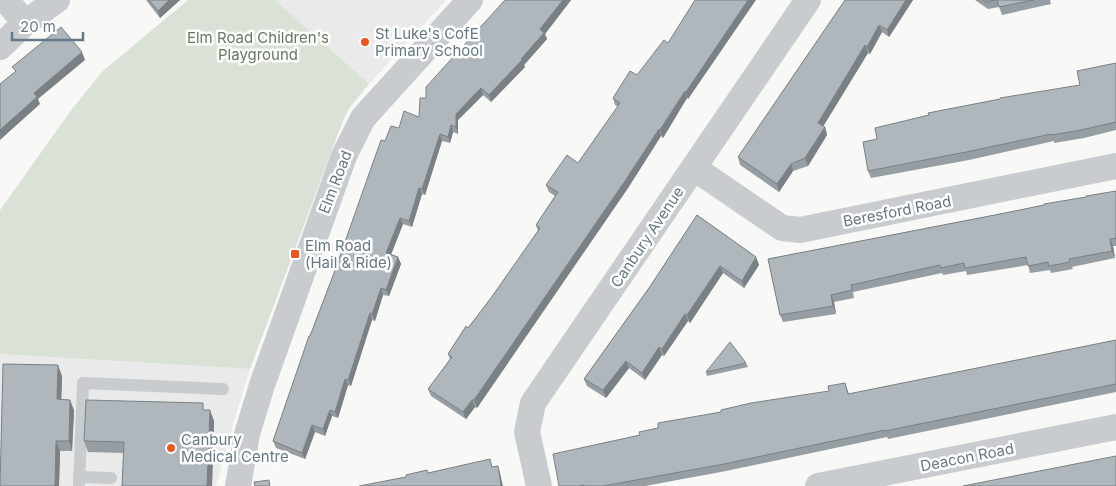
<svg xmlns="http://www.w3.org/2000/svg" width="1116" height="486" viewBox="0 0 1116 486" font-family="Inter,sans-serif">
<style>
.built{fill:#e9eae9}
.green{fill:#dae1d6}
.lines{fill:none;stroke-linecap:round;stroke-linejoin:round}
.service{stroke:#c8cccf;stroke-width:12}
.minor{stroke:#c8cccf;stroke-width:26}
.wall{fill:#969da3}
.shaded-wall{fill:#7a8084}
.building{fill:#afb7bd;stroke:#7a8084}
.poi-dot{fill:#ec5522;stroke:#fff;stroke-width:2}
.labels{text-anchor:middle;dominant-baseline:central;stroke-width:5;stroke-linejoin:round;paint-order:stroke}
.poi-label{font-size:15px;fill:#667888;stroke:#fff;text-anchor:start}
.park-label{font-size:15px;fill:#667a61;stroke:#fff}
.street-label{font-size:15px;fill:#667888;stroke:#fff}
</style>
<rect width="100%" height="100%" fill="#f8f9f6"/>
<g class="built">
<path d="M275,0H446L369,84Z"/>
<path d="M0,354L250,369L234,421L216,486H0Z"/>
</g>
<path class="green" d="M188,0H275L369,84L350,107L344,118L250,369L0,354V210L72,109L103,71Z"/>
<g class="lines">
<g class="service">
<path d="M79,477L111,478"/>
<path d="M79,486L83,383L223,389"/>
</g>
<g class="minor">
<path d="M25,23L57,0"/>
<path d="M0,47L25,23L6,0"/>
<path d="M694,168L782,228L800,230L1116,166"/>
<path d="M238,486L247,434L262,385L344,156L363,118L470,0"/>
<path d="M539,486L527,432L533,403L808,0"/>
<path d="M818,486L1116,427"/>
</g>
</g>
<g class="wall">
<path d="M146,0H180L160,18Z"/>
<path d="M505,0H571L545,34L547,39L524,65L525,67L491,102L483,95L458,120V134L453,132L450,143L442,141L425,195L422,194L412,227L403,224L391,254L398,257L401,264L389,296L383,295L375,321L372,320L351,386L348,385L338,418L332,416L325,436L315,432L305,459L276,448L273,441L310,336L385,141L399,128L419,117L426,98Z"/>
<path d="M845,0H913L889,37L882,32L870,54L868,53L823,126L825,127L827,135L808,166L793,171L779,192L740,165L738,157Z"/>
<path d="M975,0H1050L1051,4L1002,15L999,7L988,9Z"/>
<path d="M751,6L688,99L687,98L663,138L661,136L628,188L477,408L475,407L466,419L431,396L428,389L450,359L448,354L491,298L538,231L536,225L555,196L549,192L546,185L578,163L618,107L615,105L613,98L637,75L668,43Z"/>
<path d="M1116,63V130L1084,138L1054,143V141L969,160L871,178L868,171L1080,85Z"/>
<path d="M1116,191V246H1113L1115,258L1072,267L1073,269L1051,273L1050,270L1030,273L1028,265L967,275L966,271L943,275L942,273L853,292L854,298L834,302L836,314L783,322L780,315L768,259L1086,197Z"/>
<path d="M697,215L756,257L759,265L744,288L723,273L690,323L688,321L664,356L662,355L645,380L629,368L606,398L587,386L584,379L649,288Z"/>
<path d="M1116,340V392L888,439L887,437L726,471L645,486H559L640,435L658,428L721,412L829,391L845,383L849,394Z"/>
<path d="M746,363L748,367L707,376L706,372Z"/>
<path d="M62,376L61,400L74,410L72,451H60L59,486H0Z"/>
<path d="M205,410L214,421L212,486H122L124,453L88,452L84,441Z"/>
</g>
<g class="shaded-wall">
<path d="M169,0H180L160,18L158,11Z"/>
<path d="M563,0H571L545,34L547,39L524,65L525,67L491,102L489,95L521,59L540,29Z"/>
<path d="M748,0H756L688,99L686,92Z"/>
<path d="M906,0H913L889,37L887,30Z"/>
<path d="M879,25L882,32L870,54L867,47Z"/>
<path d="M865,45L868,53L821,130L818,123Z"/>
<path d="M82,52L85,60L38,99L40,104L0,140V130L34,93Z"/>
<path d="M481,88L483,95L458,120V134L456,127V114Z"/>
<path d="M685,91L687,98L663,138L660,130Z"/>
<path d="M451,125L453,132L450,143L448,137Z"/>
<path d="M825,127L827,135L808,166L805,158Z"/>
<path d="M659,129L661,136L628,188L477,408L474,400Z"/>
<path d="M440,134L442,141L425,195L422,189Z"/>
<path d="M791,164L793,171L779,192L777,184Z"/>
<path d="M419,188L422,194L412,227L409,221Z"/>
<path d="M400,218L403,224L389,260L386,253Z"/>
<path d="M1110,239L1113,246L1115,258L1112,251Z"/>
<path d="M398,257L401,264L389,296L386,290Z"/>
<path d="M756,257L759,265L744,288L742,281Z"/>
<path d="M720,266L723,273L690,323L687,315Z"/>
<path d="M381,288L383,295L375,321L372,314Z"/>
<path d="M831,295L834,302L836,314L833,306Z"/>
<path d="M370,313L372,320L351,386L348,380Z"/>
<path d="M685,314L688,321L664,356L662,349Z"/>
<path d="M659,347L662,355L645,380L642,373Z"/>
<path d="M626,361L629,368L606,398L603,390Z"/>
<path d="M58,365L62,376L61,409L57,399Z"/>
<path d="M345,379L348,385L338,418L335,412Z"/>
<path d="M70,400L74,410L72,451L69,441Z"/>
<path d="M472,400L475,407L466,419L463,412Z"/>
<path d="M210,410L214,421L212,486H207Z"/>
<path d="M330,410L332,416L325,436L323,429Z"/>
<path d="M312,425L315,432L305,459L302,453Z"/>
<path d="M56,441L60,451L59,486H55Z"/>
<path d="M498,466L500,473L503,486H501Z"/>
</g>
<g class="building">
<path d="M149,0H169L158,11Z"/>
<path d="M505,0H563L540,29L544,33L521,59L522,60L489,95L481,88L456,114V127L451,125L448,137L440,134L422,189L419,188L409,221L400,218L386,253L398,257L386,290L381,288L372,314L370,313L348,380L345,379L335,412L330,410L323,429L312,425L302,453L273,441L309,336H310L334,273L381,140L385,141L391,126L399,128L404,111L419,117L420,98H426V87Z"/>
<path d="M695,0H748L686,92L685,91L660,130L659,129L625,181L474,400H472L463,412L428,389L452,357L448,354L466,326L468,328L491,298L540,228L536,225L558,192L546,185L567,155L578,163L620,103L613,98L630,71L637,75L664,40L668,43Z"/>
<path d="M845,0H906L887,30L879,25L867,47L865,45L818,123L825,127L805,158L791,164L777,184L738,157Z"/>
<path d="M983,0H996L985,2Z"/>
<path d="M997,0H1034L999,7Z"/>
<path d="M61,27L82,52L34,93L37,97L0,130V84L16,71L12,67Z"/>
<path d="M1116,63V122L1081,130L1052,135L1051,134L966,152L868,171L863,142L877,139L875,128L929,115L928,113L1000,99V98L1080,85L1077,71Z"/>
<path d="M1116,191V238L1110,239L1112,251L1069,259L1070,262L1049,266L1048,262L1028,266L1026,257L965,268L964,263L941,268L940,265L851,285L852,290L831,295L833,306L780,315L768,259L1000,214L1044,205V204L1086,197V196Z"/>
<path d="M697,215L756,257L742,281L720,266L687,315L685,314L662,349L659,347L642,373L626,361L603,390L584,379L649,288Z"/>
<path d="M1116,340V384L885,431V430L724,464L603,486H584V485L579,486H559L553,454L640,435L639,432L658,428V423L721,412V410L751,403L829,391L828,386L845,383L848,394Z"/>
<path d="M730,342L746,363L706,372Z"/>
<path d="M3,364L58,365L57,399L70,400L69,441H56L55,486H0Z"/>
<path d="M86,400L203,403V410H210L207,486H122L124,442L84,441Z"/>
<path d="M1116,456V486H963Z"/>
<path d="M490,459L492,467L498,466L501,486H359L406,477V475L427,470L428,473Z"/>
<path d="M269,480L270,486H255L254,482Z"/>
</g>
<g class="poi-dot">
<circle cx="365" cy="42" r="5"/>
<rect x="290" y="249" width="10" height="10" rx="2.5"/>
<circle cx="171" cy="448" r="5"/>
</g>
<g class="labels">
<g class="poi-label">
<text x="375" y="33">St Luke's CofE<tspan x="375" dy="17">Primary School</tspan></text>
<text x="305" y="245">Elm Road<tspan x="305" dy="17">(Hail &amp; Ride)</tspan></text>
<text x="181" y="439">Canbury<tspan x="181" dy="17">Medical Centre</tspan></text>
</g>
<g class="park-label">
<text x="258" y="37">Elm Road Children's<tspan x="258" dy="17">Playground</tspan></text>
</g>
<g class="street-label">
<text transform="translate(335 182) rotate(-69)">Elm Road</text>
<text transform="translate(897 211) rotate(-11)">Beresford Road</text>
<text transform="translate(647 237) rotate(-56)">Canbury Avenue</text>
<text transform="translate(967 457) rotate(-11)">Deacon Road</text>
</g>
</g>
<path d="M12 32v8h71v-8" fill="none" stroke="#667888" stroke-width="2.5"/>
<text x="20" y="32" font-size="15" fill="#667888" stroke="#ffffff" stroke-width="4" paint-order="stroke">20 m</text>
</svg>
